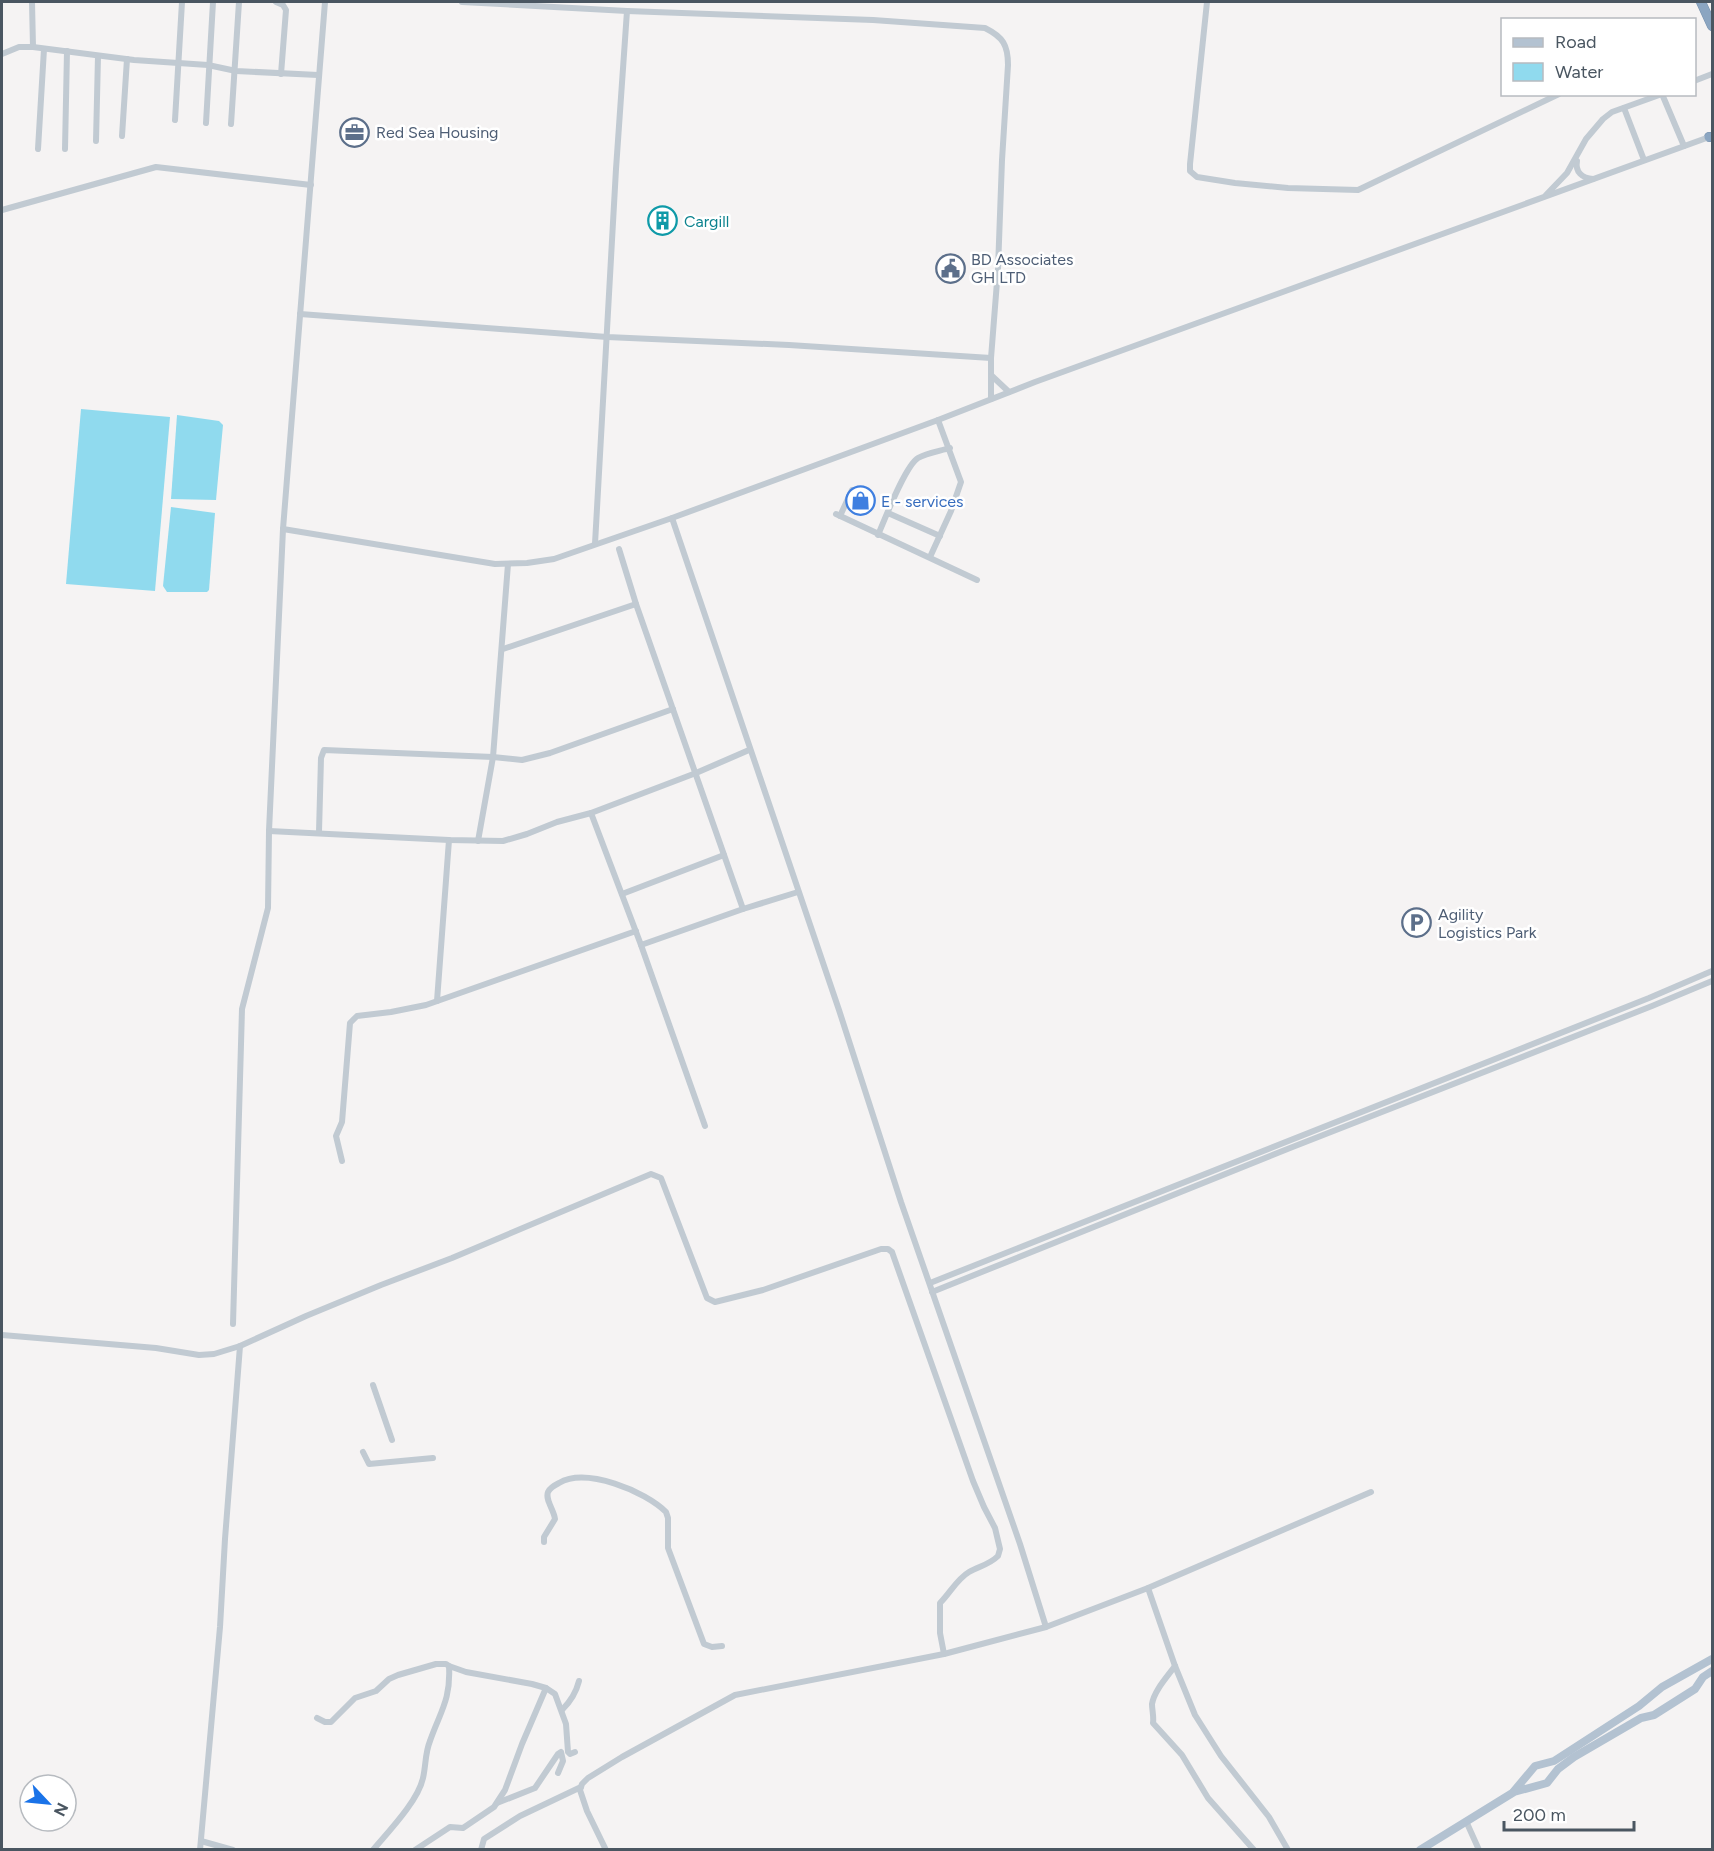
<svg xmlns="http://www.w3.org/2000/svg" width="1714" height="1851" viewBox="0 0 1714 1851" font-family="Figtree,sans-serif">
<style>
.water{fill:#90daee}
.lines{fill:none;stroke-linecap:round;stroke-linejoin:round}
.highway-casing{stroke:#7690ad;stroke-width:10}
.minor{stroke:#c1cad2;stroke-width:6}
.major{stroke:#b3c2d1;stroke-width:8}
.highway{stroke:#8ba5c1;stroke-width:9}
.labels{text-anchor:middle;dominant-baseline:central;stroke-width:5;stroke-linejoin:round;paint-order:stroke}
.service-label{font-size:16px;fill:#4e5e75;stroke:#fff;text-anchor:start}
.culture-label{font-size:16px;fill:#0d838f;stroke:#fff;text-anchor:start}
.shop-label{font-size:16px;fill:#366cbe;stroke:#fff;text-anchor:start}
</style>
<rect width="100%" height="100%" fill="#f5f3f3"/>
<g class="water">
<path d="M81,409L170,417L155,591L66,584Z"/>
<path d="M177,415L219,421L223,425L216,500L171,499Z"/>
<path d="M171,507L215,513L209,590L207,592H167L163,586Z"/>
</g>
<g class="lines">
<defs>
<g id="highway">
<path d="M1701,2L1712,26"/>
<path d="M1709,137H1712"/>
</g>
</defs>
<use href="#highway" class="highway-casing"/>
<g class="minor">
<path d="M32,2L33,47"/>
<path d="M276,2L283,5L286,10L281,74"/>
<path d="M325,2L283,529L495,564L527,563L554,559L577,551L672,518L938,420L1035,382L1712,136"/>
<path d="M462,2L627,11L873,20L985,28C1003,37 1008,45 1008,65L1002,160L998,269L991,358V399"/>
<path d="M1207,2L1190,164V171L1197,177L1235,183L1288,188L1358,190L1559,94"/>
<path d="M2,54L19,47H33L134,60L208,65L236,71L318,75"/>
<path d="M1694,81L1712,74"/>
<path d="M1662,94L1684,146"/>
<path d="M1624,108L1644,160"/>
<path d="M175,120L182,2"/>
<path d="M206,123L213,2"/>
<path d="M231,124L239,2"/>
<path d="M122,136L127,59"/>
<path d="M96,141L98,56"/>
<path d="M38,149L44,49"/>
<path d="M65,149L67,51"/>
<path d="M1577,161C1575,172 1582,178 1593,179"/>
<path d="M1546,195L1567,173L1586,139L1603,119L1612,112L1662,94"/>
<path d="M2,210L156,167L311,185"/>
<path d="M300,314L607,337L789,345L991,358"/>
<path d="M992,376L1009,392"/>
<path d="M888,513L940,536"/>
<path d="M836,514L977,580"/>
<path d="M840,516L852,490"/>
<path d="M672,518L839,1010L901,1202L1020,1544L1046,1627"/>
<path d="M878,535C885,519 905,466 918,458C926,453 940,451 950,448"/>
<path d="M595,544L616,169L627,11"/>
<path d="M619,549L636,604L743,909"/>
<path d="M930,557L951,511L961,482L938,420"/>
<path d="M503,649L636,604"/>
<path d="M591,813L641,945L705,1126"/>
<path d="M269,831L449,840L503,841L527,834L557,822L591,813L696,773L749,750"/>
<path d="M319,832L321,758L324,750L493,757L522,760L550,753L673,709"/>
<path d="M478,841L493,757L508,564"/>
<path d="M622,894L724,855"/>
<path d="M641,945L743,909L798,892"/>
<path d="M437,1001L449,840"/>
<path d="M342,1161L336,1136L342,1122L350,1023L357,1016L391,1012L426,1005L636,931"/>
<path d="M930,1283L1649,998L1712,971"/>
<path d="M932,1292L1290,1148L1652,1006L1712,981"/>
<path d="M233,1324L242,1009L268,908L269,831L283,529"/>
<path d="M2,1335L156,1348L199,1355L214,1354L240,1346L306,1316L381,1285L452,1258L651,1174L661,1178L707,1298L715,1302L763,1290L881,1249H888L892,1252L973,1481L984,1507L995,1528L1000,1549L998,1556C989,1565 979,1566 969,1572C957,1579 950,1593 940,1603V1633L944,1654"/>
<path d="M373,1385L392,1440"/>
<path d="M363,1452L369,1464L433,1458"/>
<path d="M544,1542V1537L555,1519C554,1510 545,1500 548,1492C550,1488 555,1485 559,1483C586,1467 645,1491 666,1512L668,1518V1548L704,1644L712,1647L722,1646"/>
<path d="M1148,1588L1175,1666L1195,1715L1221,1756L1269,1817L1288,1850"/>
<path d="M449,1666L466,1672L532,1684L546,1688L555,1694L566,1724L568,1752L570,1754L575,1752"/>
<path d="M1175,1666C1167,1677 1154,1691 1152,1704C1152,1710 1154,1717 1153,1723L1182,1755L1208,1798L1254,1850"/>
<path d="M562,1710C571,1701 576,1693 579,1681"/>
<path d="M317,1718L325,1722H331L355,1698L376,1691L389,1679L398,1675L436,1664H446L449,1666C451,1700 440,1712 430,1741C425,1753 426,1765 423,1778C418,1801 389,1831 373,1850"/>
<path d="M497,1803L535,1788L558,1754L561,1752L563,1761L558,1773"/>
<path d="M1466,1821L1479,1850"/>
<path d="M201,1841L233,1850"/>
<path d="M200,1850L220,1627L225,1539L240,1346"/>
<path d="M415,1850L450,1827L463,1828L494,1807L505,1790L522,1744L546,1688"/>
<path d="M481,1850L484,1839L520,1816L581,1787"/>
<path d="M606,1850L587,1811L580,1790L582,1784L588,1778L622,1757L735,1695L944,1654L1046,1627L1148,1588L1371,1492"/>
</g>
<g class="major">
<path d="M1514,1791L1535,1766L1554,1761L1639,1706L1662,1687L1712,1659"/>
<path d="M1420,1850L1514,1792L1547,1783L1558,1769L1574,1757L1641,1718L1654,1715L1695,1689L1703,1677L1712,1671"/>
</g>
<use href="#highway" class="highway"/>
</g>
<defs>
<symbol id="office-ring" viewBox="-11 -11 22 22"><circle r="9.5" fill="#fff" stroke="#5c6f8a" stroke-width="1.5"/><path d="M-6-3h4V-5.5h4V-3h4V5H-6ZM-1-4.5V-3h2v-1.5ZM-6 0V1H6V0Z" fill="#5c6f8a"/></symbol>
<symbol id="building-ring" viewBox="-11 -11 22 22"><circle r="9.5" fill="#fff" stroke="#0f9aa8" stroke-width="1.5"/><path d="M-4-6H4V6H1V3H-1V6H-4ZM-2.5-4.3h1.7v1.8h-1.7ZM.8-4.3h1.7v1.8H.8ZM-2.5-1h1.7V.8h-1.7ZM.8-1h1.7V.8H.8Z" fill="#0f9aa8"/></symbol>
<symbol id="civic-ring" viewBox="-11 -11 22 22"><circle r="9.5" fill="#fff" stroke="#5c6f8a" stroke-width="1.5"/><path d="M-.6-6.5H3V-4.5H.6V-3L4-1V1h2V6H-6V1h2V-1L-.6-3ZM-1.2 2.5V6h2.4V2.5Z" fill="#5c6f8a"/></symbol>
<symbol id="shop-ring" viewBox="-11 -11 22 22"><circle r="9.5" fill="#fff" stroke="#3f7fe0" stroke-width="1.5"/><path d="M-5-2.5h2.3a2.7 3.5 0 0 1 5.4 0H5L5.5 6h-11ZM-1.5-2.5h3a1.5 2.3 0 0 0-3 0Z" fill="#3f7fe0"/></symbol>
<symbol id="parking-ring" viewBox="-11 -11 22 22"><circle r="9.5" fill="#fff" stroke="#5c6f8a" stroke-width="1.5"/><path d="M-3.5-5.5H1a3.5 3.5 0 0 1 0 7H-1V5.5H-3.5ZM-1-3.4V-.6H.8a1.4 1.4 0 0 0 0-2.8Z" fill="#5c6f8a"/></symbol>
</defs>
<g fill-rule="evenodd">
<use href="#office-ring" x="338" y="116" width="33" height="33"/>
<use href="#building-ring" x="646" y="204" width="33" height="33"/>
<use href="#civic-ring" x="934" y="252" width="33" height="33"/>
<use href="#shop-ring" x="844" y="484" width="33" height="33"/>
<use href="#parking-ring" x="1400" y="906" width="33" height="33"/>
</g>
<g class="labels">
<g class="service-label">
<text x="376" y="132">Red Sea Housing</text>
<text x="971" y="259">BD Associates<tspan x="971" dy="18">GH LTD</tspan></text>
<text x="1438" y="914">Agility<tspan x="1438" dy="18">Logistics Park</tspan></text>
</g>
<g class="culture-label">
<text x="684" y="221">Cargill</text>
</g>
<g class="shop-label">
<text x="881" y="501">E - services</text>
</g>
</g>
<rect width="1714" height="1851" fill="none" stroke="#4a5661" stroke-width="6"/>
<rect x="1501" y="18" width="195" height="78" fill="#ffffff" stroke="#b7bbc0" stroke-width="1.5"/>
<rect x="1513" y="38" width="30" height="9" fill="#b3c2d1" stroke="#b7bbc0" stroke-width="1.5"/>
<text x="1555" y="48" font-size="18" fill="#4a5661">Road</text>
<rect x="1513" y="63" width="30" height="18" fill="#90daee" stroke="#b7bbc0" stroke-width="1.5"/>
<text x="1555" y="78" font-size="18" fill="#4a5661">Water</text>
<g transform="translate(48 1803) rotate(116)"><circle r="28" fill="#ffffff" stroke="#b7bbc0" stroke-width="1.5"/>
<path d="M0-4.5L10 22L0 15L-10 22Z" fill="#1a73e8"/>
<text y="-9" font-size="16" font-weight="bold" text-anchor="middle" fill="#4a5661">N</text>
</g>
<path d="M1504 1821v9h130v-9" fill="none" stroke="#4a5661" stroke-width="3"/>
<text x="1513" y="1821" font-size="18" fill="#4a5661" stroke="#ffffff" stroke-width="4.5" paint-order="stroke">200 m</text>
</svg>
